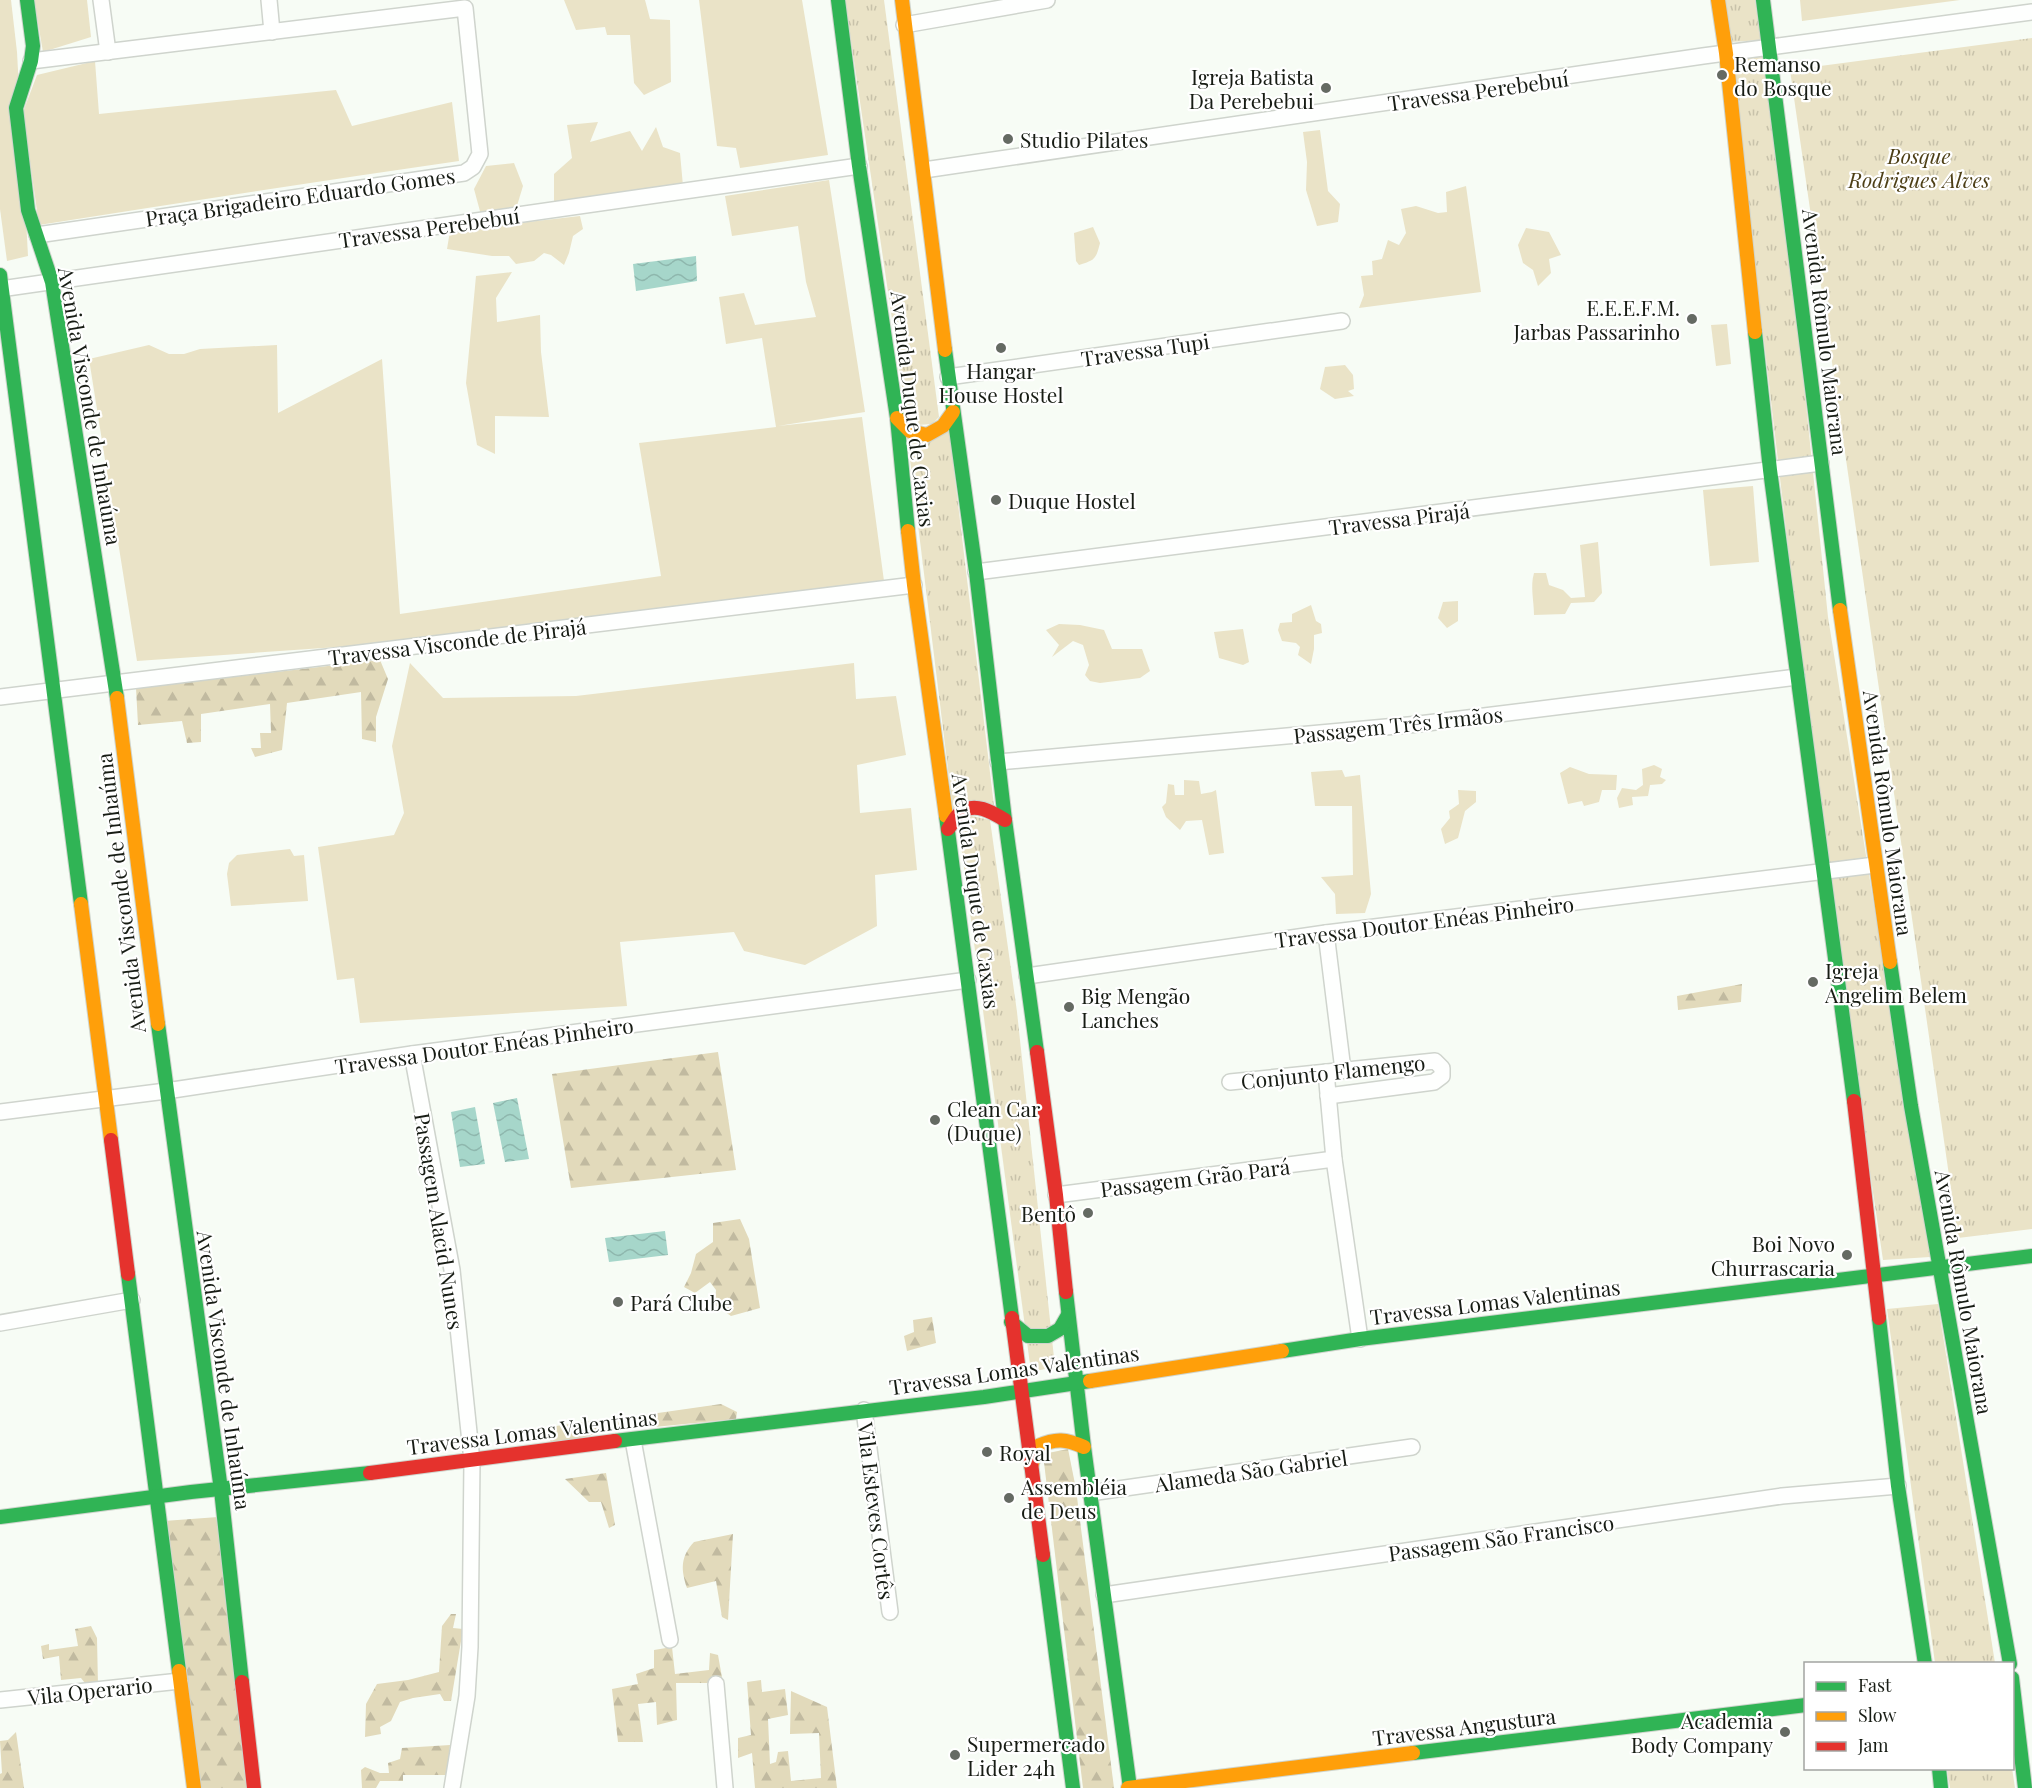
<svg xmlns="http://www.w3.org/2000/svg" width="2032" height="1788" viewBox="0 0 2032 1788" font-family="'Playfair Display',serif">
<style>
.green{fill:#eae3c7}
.forest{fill:url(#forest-firs)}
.park{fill:url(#park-tufts)}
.water{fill:url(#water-waves)}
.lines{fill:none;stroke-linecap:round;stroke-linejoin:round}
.street-casing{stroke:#cfd4cd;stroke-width:18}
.fast-casing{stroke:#cfd4cd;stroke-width:16}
.slow-casing{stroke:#cfd4cd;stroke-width:16}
.jam-casing{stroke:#cfd4cd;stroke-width:16}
.street{stroke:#fefffe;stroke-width:15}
.fast{stroke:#30b455;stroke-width:14}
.slow{stroke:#ff9f0a;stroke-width:14}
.jam{stroke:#e5322d;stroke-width:14}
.poi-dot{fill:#656a63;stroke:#fff;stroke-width:2}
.labels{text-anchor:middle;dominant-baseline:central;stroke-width:4.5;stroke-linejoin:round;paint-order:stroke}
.poi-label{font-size:21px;fill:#171c14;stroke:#fff;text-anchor:start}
.street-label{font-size:21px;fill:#171c14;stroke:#fff}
.park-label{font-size:21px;font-style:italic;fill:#4d3f16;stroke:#fff}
</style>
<defs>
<pattern id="forest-firs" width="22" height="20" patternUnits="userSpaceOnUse" patternTransform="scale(1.5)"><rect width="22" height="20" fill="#e2dabb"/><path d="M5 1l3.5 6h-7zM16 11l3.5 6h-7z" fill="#c1baa0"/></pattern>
<pattern id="park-tufts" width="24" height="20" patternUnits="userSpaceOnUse" patternTransform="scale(1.5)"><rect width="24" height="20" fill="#eae3c7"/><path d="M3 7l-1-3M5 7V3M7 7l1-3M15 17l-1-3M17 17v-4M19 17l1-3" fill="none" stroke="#c8c2aa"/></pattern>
<pattern id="water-waves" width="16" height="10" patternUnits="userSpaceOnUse" patternTransform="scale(1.5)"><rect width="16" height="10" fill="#a6d6ca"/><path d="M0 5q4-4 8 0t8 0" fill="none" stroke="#8eb7ad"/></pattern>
</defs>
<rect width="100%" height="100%" fill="#f7fcf5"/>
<g class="green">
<path d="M0,0H11L17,52L28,256L7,261L0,209Z"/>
<path d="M34,0H87L91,37L43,52Z"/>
<path d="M564,0H645L650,19L670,20L671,82L644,95L634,83L630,35H607L605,27L576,30Z"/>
<path d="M699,0H802L828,155L740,168L736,148L717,146Z"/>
<path d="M1800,0H1960L1802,21Z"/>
<path d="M95,61L99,114L336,90L352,126L452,102L459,161C319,181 179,203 39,225L23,112L37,75Z"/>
<path d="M598,122L590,142L630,131L642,151L656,127L663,147L680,153L683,186L554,203V174L572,158L567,125Z"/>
<path d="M1320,130L1328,191L1340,204L1338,222L1317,226L1306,190L1307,162L1303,132Z"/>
<path d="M514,163L523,186L516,209L481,215L474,189L486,166Z"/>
<path d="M829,180L865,412L778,426L862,417L884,581L396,643L137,661L89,359L149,345L169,354H184L200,349L277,345L278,413L382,359L400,614L661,576L639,443L776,427L762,338L726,344L719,297L744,293L755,325L816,317L806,282L798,226L732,236L725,196Z"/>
<path d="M1466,186L1481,292L1359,308L1364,295L1361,276L1373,275L1372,261L1382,259L1388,240L1399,245L1406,233L1401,209L1416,206L1438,213L1447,212L1446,192Z"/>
<path d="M580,216L583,229L573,236L569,253L564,265L551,255L544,253L534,261L516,264L509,256H492L447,249L450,231Z"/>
<path d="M1093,227L1100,243C1096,259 1095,260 1079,265L1076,261L1074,233Z"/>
<path d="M1526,228L1549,232L1561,255L1549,259L1551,273L1538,286L1533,270L1523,263L1518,245Z"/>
<path d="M512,272L496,298L497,322L540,315L541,352L549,417L495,416V454L477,445L466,383L476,276Z"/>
<path d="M1727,324L1731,364L1716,366L1711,325Z"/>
<path d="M1345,365L1353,375L1354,389L1348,391L1354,396L1335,399L1320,389L1325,367Z"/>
<path d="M1753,486L1759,562L1710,566L1703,490Z"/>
<path d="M1598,542L1602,593L1594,602L1571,603L1565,614L1534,615C1534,601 1530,586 1534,573H1546L1549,585L1563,590L1571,598L1585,597L1580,545Z"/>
<path d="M1458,601V621L1447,628L1438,618L1443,602Z"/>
<path d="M1311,605L1316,621L1321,624L1322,633L1314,635V649L1311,664L1298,655L1300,647L1296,643L1282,641L1278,630L1280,623L1292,622V614Z"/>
<path d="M1059,624L1080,625L1104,630L1112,649H1142L1150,671L1140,678L1100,683L1090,681L1085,675L1089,665L1083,645L1073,641L1052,657L1059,645L1046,630Z"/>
<path d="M1243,629L1249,662L1243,665L1219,658L1214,632Z"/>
<path d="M410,663L443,698L576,696L854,663L856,699L896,696L906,755L857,765L860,813L911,808L917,870L875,875L877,926L805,965L744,951L734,932L620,942L627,1006L360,1023L354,978L337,980L318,847L394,835L404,813L392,746Z"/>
<path d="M1654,765L1662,769L1660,777L1666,780L1662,784L1650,785L1648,796L1632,797L1633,805L1619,808L1617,798L1622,788L1636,790L1643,785L1642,769Z"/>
<path d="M1570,767L1589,774L1617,775L1616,790H1602L1599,802L1584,806L1582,801L1568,804L1560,773Z"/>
<path d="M1342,770L1345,777L1360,775L1371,894L1365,913L1336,914L1335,894L1321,877L1353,875L1352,806H1315L1311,772Z"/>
<path d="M1184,780L1199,781L1201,794L1212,792L1216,790L1224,853L1209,855L1202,820L1186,821L1180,830L1166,817L1162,807L1166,803L1168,784L1174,785L1175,795H1184Z"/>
<path d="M1458,790L1476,791V802L1465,811L1458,838L1445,844L1441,829L1450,818L1449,811L1459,804Z"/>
<path d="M290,849L294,856L304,855L308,901L231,906L227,874L229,863L237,855Z"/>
</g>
<g class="forest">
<path d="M380,660L388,679L376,717V742L362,739L361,692L287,703L282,750L255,757L251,748H261L260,733H271L270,704L201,714V742L187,743L182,721L138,725L136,688Z"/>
<path d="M1742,984L1741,1002L1678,1010L1677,996Z"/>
<path d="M718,1052L736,1170L571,1188L552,1074Z"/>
<path d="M740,1219L749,1239L760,1308L731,1316L715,1305L716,1290L710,1282L695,1293L684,1287L691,1273L696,1254L713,1242V1223Z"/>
<path d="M932,1317L936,1343L907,1351L904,1336L914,1332L913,1320Z"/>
<path d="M721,1404L737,1412L736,1419L634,1429L637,1416Z"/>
<path d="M617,1417L619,1425L606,1431L553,1446L549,1438V1427Z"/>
<path d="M1068,1449L1076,1489L1114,1788H1083L1043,1454Z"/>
<path d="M606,1473L615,1525L609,1528L601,1502H589L565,1479Z"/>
<path d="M218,1517L253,1788H199L164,1521Z"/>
<path d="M733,1534L728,1620L722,1617L716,1581L687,1588C681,1570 680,1557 694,1542Z"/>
<path d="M451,1614H456L453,1628L463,1629L451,1701H444L440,1694L413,1698L400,1702L391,1721L380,1727L381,1734L365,1737L366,1704L377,1684L408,1680L439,1672L442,1626Z"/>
<path d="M91,1626L97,1638L98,1686L88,1687L81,1678L61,1680L59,1656L43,1659L41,1646L49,1644V1650L78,1646L75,1629Z"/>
<path d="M672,1647L675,1674L709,1670L710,1653L718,1655L723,1683H676L677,1720L657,1725L656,1702L638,1704L643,1742H618L612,1689L638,1684L636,1674L654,1668V1650Z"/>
<path d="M761,1680L762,1692L785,1689L788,1715L768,1719L770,1764L776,1762L778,1752L788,1751L791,1781L821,1778L819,1733L790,1734L791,1691L827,1707L837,1788H755L752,1753L738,1758V1738L751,1735L747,1682Z"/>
<path d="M16,1732L24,1788H0V1774L2,1773L0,1741L8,1740Z"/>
<path d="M450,1745L447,1775H403V1781H380L376,1788H362L361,1770L365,1767L380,1773H389L388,1763L400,1759L402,1748Z"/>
</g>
<g class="park">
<path d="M845,0H884L939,417L932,424L917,425L906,414Z"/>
<path d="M1725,0H1755L1761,40L1731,42Z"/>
<path d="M2032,38V1229L1958,1238L1790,70Z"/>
<path d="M1764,54L1804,385L1828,617L1930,1257L1883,1260L1827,880L1731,59Z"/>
<path d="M949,428L994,806L953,810L907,435Z"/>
<path d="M967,815L990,820L1017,1012L1055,1367L1031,1372L959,830Z"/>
<path d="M1938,1304L1995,1663H1935L1887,1309Z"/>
<path d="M2012,1768L2015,1788H1950L1947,1769Z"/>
</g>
<g class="water">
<path d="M696,256L697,281L636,291L633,264Z"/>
<path d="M517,1098L529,1159L505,1162L493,1103Z"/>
<path d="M475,1107L485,1164L460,1167L451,1112Z"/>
<path d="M665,1231L668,1255L609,1262L605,1238Z"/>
</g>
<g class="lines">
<defs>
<g id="street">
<path d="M101,0L108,52"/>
<path d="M269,0L272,32"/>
<path d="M904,25L1047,0"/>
<path d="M31,61L465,8L480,154L473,167L464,173L37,235"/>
<path d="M924,170L1703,56L2032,12"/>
<path d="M0,289L859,166"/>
<path d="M948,377L1342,321"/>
<path d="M976,572L1821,463"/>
<path d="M0,697L914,585"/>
<path d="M998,762L1419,724L1797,677"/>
<path d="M1326,933L1343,1070"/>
<path d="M1027,976L1326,933L1875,865"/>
<path d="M412,1054L452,1270L472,1461L470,1647L467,1696L452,1788"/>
<path d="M1326,1072L1334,1159L1360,1339"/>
<path d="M1230,1082L1435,1061L1442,1068V1076L1434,1082L1328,1096"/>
<path d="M0,1112L166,1091L412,1054L968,980"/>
<path d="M1056,1195L1334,1159"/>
<path d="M0,1323L132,1300"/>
<path d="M864,1410L890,1612"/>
<path d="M633,1440L670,1640"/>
<path d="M1090,1493L1412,1447"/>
<path d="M1104,1595L1782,1496L1898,1486"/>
<path d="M716,1684L725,1788"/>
<path d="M0,1700L180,1681"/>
</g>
<g id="fast">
<path d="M27,0L33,46L31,61L16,108L28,210L52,282L117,698"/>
<path d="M838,0L859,166L897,418L908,531"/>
<path d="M1763,0L1840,610"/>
<path d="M0,275L81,904"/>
<path d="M1755,332L1770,470L1854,1101"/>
<path d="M945,350L976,572L1005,820L1037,1052"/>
<path d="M946,816L1012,1318"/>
<path d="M1890,962L1911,1106L2010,1664"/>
<path d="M158,1024L221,1490L242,1682"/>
<path d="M128,1274L179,1671"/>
<path d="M1066,1292L1084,1447L1130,1788"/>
<path d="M1879,1318L1898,1486L1925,1664"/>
<path d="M1011,1322L1028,1336H1048L1060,1329L1068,1315"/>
<path d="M1282,1351L1360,1339L2032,1256"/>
<path d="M615,1441L984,1397L1090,1381"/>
<path d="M0,1517L191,1492L370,1473"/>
<path d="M1043,1555L1073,1788"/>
<path d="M2012,1678L2025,1788"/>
<path d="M1413,1753L1806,1705"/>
<path d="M1939,1768L1941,1788"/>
</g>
<g id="slow">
<path d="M902,0L945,350"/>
<path d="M1718,0L1726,53L1755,332"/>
<path d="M897,418L910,431L927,435L943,426L953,412"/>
<path d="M908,531L914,585L946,816"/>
<path d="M1840,610L1890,962"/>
<path d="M117,698L158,1024"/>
<path d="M81,904L111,1140"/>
<path d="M1090,1381L1282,1351"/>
<path d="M1031,1466L1038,1446C1056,1438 1066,1439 1084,1447"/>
<path d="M179,1671L194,1788"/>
<path d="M1128,1788L1413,1753"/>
</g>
<g id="jam">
<path d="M948,829C952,824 955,817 960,813C974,801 992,812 1005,820"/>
<path d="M1037,1052L1056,1195L1066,1292"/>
<path d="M1854,1101L1879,1318"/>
<path d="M111,1140L128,1274"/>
<path d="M1012,1318L1043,1555"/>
<path d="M370,1473L615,1441"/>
<path d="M242,1682L254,1788"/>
</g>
</defs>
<use href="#street" class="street-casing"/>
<use href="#fast" class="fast-casing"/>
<use href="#slow" class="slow-casing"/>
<use href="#jam" class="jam-casing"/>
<use href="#street" class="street"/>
<use href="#fast" class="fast"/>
<use href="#slow" class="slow"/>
<use href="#jam" class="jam"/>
</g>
<g class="poi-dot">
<circle cx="1722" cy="75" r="6"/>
<circle cx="1326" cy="88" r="6"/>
<circle cx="1008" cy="139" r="6"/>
<circle cx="1692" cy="319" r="6"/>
<circle cx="1001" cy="348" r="6"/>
<circle cx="996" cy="500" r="6"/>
<circle cx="1813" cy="982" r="6"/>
<circle cx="1069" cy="1007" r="6"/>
<circle cx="935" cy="1120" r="6"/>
<circle cx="1088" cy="1213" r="6"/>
<circle cx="1847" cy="1255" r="6"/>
<circle cx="618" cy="1302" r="6"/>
<circle cx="987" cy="1452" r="6"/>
<circle cx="1009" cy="1498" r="6"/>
<circle cx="1785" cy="1732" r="6"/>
<circle cx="955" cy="1755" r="6"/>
</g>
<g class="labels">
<g class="poi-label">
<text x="1734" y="63">Remanso<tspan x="1734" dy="24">do Bosque</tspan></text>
<text x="1314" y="76" text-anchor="end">Igreja Batista<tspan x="1314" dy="24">Da Perebebui</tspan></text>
<text x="1020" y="139">Studio Pilates</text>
<text x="1680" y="307" text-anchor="end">E.E.E.F.M.<tspan x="1680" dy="24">Jarbas Passarinho</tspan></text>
<text x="1001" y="370" text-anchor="middle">Hangar<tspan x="1001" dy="24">House Hostel</tspan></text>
<text x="1008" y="500">Duque Hostel</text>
<text x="1825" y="970">Igreja<tspan x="1825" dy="24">Angelim Belem</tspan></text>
<text x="1081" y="995">Big Mengão<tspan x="1081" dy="24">Lanches</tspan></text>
<text x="947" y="1108">Clean Car<tspan x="947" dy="24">(Duque)</tspan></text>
<text x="1076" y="1213" text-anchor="end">Bentô</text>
<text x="1835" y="1243" text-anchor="end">Boi Novo<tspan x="1835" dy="24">Churrascaria</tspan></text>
<text x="630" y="1302">Pará Clube</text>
<text x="999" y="1452">Royal</text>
<text x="1021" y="1486">Assembléia<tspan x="1021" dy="24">de Deus</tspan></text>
<text x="1773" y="1720" text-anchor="end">Academia<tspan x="1773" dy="24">Body Company</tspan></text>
<text x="967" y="1743">Supermercado<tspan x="967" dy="24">Lider 24h</tspan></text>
</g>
<g class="street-label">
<text transform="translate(1478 90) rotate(-8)">Travessa Perebebuí</text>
<text transform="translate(300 196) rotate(-8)">Praça Brigadeiro Eduardo Gomes</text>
<text transform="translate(429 227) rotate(-8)">Travessa Perebebuí</text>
<text transform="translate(1826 332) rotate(83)">Avenida Rômulo Maiorana</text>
<text transform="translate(1145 349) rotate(-8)">Travessa Tupi</text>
<text transform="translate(91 406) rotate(80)">Avenida Visconde de Inhaúma</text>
<text transform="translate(914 409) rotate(83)">Avenida Duque de Caxias</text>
<text transform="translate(1399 518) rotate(-7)">Travessa Pirajá</text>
<text transform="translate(457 641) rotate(-7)">Travessa Visconde de Pirajá</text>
<text transform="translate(1398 724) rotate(-6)">Passagem Três Irmãos</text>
<text transform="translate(1889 813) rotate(82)">Avenida Rômulo Maiorana</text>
<text transform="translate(977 891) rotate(82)">Avenida Duque de Caxias</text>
<text transform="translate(120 893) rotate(-97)">Avenida Visconde de Inhaúma</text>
<text transform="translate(1424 921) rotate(-7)">Travessa Doutor Enéas Pinheiro</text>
<text transform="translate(484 1045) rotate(-8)">Travessa Doutor Enéas Pinheiro</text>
<text transform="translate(1333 1071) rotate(-6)">Conjunto Flamengo</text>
<text transform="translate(1195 1177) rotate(-7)">Passagem Grão Pará</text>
<text transform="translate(440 1221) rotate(81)">Passagem Alacid Nunes</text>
<text transform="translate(1965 1292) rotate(80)">Avenida Rômulo Maiorana</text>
<text transform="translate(1495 1301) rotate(-7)">Travessa Lomas Valentinas</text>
<text transform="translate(1014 1369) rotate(-8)">Travessa Lomas Valentinas</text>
<text transform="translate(225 1370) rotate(82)">Avenida Visconde de Inhaúma</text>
<text transform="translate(532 1431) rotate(-7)">Travessa Lomas Valentinas</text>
<text transform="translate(1251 1470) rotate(-8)">Alameda São Gabriel</text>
<text transform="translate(877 1511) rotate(83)">Vila Esteves Cortês</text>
<text transform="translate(1501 1537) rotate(-8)">Passagem São Francisco</text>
<text transform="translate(90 1690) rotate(-6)">Vila Operario</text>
<text transform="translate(1464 1726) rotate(-7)">Travessa Angustura</text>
</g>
<g class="park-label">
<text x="1919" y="155">Bosque<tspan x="1919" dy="24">Rodrigues Alves</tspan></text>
</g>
</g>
<rect x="1804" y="1662" width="210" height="108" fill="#ffffff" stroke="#a2a4a1" stroke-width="1.5"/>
<rect x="1816" y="1682" width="30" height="9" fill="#30b455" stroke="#a2a4a1" stroke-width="1.5"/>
<text x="1858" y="1692" font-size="18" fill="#171c14">Fast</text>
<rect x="1816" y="1712" width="30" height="9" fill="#ff9f0a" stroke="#a2a4a1" stroke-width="1.5"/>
<text x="1858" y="1722" font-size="18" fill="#171c14">Slow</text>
<rect x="1816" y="1742" width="30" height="9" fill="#e5322d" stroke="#a2a4a1" stroke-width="1.5"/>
<text x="1858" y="1752" font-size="18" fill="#171c14">Jam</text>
</svg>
